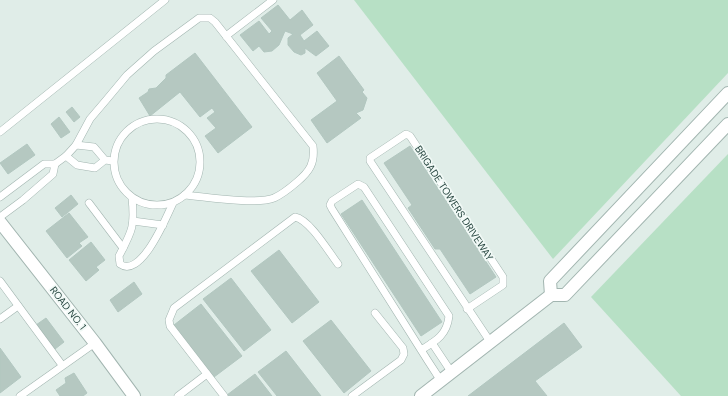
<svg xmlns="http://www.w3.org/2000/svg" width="728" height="396" viewBox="0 0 728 396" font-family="'DM Sans',sans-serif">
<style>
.green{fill:#b7e0c5}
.building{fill:#b5c8c1;stroke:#b2c7c0}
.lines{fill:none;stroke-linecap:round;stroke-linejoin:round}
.service-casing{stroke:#a2b5b0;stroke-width:8}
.tertiary-casing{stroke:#a2b5b0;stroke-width:14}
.service{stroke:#fff;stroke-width:7}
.tertiary{stroke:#fff;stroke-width:12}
.labels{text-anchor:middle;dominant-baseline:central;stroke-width:3.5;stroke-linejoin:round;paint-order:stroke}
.street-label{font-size:10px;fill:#1f3f39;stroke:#f1f9f6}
</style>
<rect width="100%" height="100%" fill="#e0ede8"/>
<g class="green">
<path d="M354,0H728V73L553,259Z"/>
<path d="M728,154V396H681L591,297Z"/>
</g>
<g class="building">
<path d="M278,5L290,20L302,10L313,25L300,35L304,41L317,31L329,46L316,56L305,48V53L301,55L294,52L288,45V38L293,34L285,31L279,45L272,51L264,52L259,46L253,51L240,35L259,21L269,34L272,31L261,18Z"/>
<path d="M195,53L252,127L218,153L205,136L216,128L207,118L215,112L212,108L200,117L180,92L150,116L139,98L148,92L149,89L156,88L166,78V75Z"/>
<path d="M339,56L364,90L362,92L367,98L363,110L356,113L361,118L327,143L311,120L337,101L317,73Z"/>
<path d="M72,107L80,117L74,122L66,112Z"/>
<path d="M59,117L70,132L61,138L51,124Z"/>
<path d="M27,144L35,155L8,174L0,163Z"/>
<path d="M410,146L496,277L470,294L440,249H435L408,208L412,205L384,163Z"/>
<path d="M71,195L78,204L62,217L55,208Z"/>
<path d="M362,200L442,322L421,336L341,214Z"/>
<path d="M69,213L88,237L79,243L82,246L67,258L46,231Z"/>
<path d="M91,242L105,260L96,267L99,270L86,281L69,260Z"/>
<path d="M279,250L319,302L292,323L251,271Z"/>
<path d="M231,278L271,330L244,351L203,299Z"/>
<path d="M134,282L142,294L118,312L110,300Z"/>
<path d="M201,304L242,356L214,377L174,325Z"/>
<path d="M46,318L64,342L55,349L36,325Z"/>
<path d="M331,320L371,371L344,393L303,341Z"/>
<path d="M564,323L582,347L535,381L547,396H468Z"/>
<path d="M0,348L21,377L0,393Z"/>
<path d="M286,351L321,396H277L258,372Z"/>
<path d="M74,373L87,393L83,396H60L56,390L66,383L65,378Z"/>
<path d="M255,374L272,396H228L227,395Z"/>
</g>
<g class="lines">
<defs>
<g id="service">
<path d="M226,36L273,0"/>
<circle cx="157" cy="162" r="43"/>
<path d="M0,132L165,0"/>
<path d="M76,145L90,119L107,99L127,75L154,51L199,18H210L215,22L313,146C315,163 310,171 297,182C290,188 283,194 274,198C256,205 207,197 185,195"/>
<path d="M105,160L94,147L76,145L66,156L77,165L95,168L105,160L113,161"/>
<path d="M0,197L44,164H55L66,156"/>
<path d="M132,198C135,227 132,231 119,256L120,264C141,279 166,218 173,203"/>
<path d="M89,203L123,248"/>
<path d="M0,217L23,200L53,174L55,164"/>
<path d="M133,221L163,225"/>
<path d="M0,281L62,365"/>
<path d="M467,309L503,285V277L410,136L406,134L370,158V161L491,343"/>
<path d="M0,319L18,306"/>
<path d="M432,343L452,373"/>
<path d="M421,350C436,341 447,335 449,316L364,187L358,184L332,201L330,205L332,209L428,361L441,381"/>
<path d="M20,396L95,343"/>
<path d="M178,396L207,374"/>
<path d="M224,396L170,326L169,320L174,308L295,217C310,220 328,251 338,264"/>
<path d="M352,396L401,360L404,354L403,348L375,313"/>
</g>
<g id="tertiary">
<path d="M0,222L95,343L134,396"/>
<path d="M551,295L550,281L728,93"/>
<path d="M421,396L551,295H565L728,124"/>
</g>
</defs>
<use href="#service" class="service-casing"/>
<use href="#tertiary" class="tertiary-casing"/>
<use href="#service" class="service"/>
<use href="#tertiary" class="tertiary"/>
</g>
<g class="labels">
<g class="street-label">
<text transform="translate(454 203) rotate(57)">BRIGADE TOWERS DRIVEWAY</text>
<text transform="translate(68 308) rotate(52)">ROAD NO. 1</text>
</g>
</g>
</svg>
